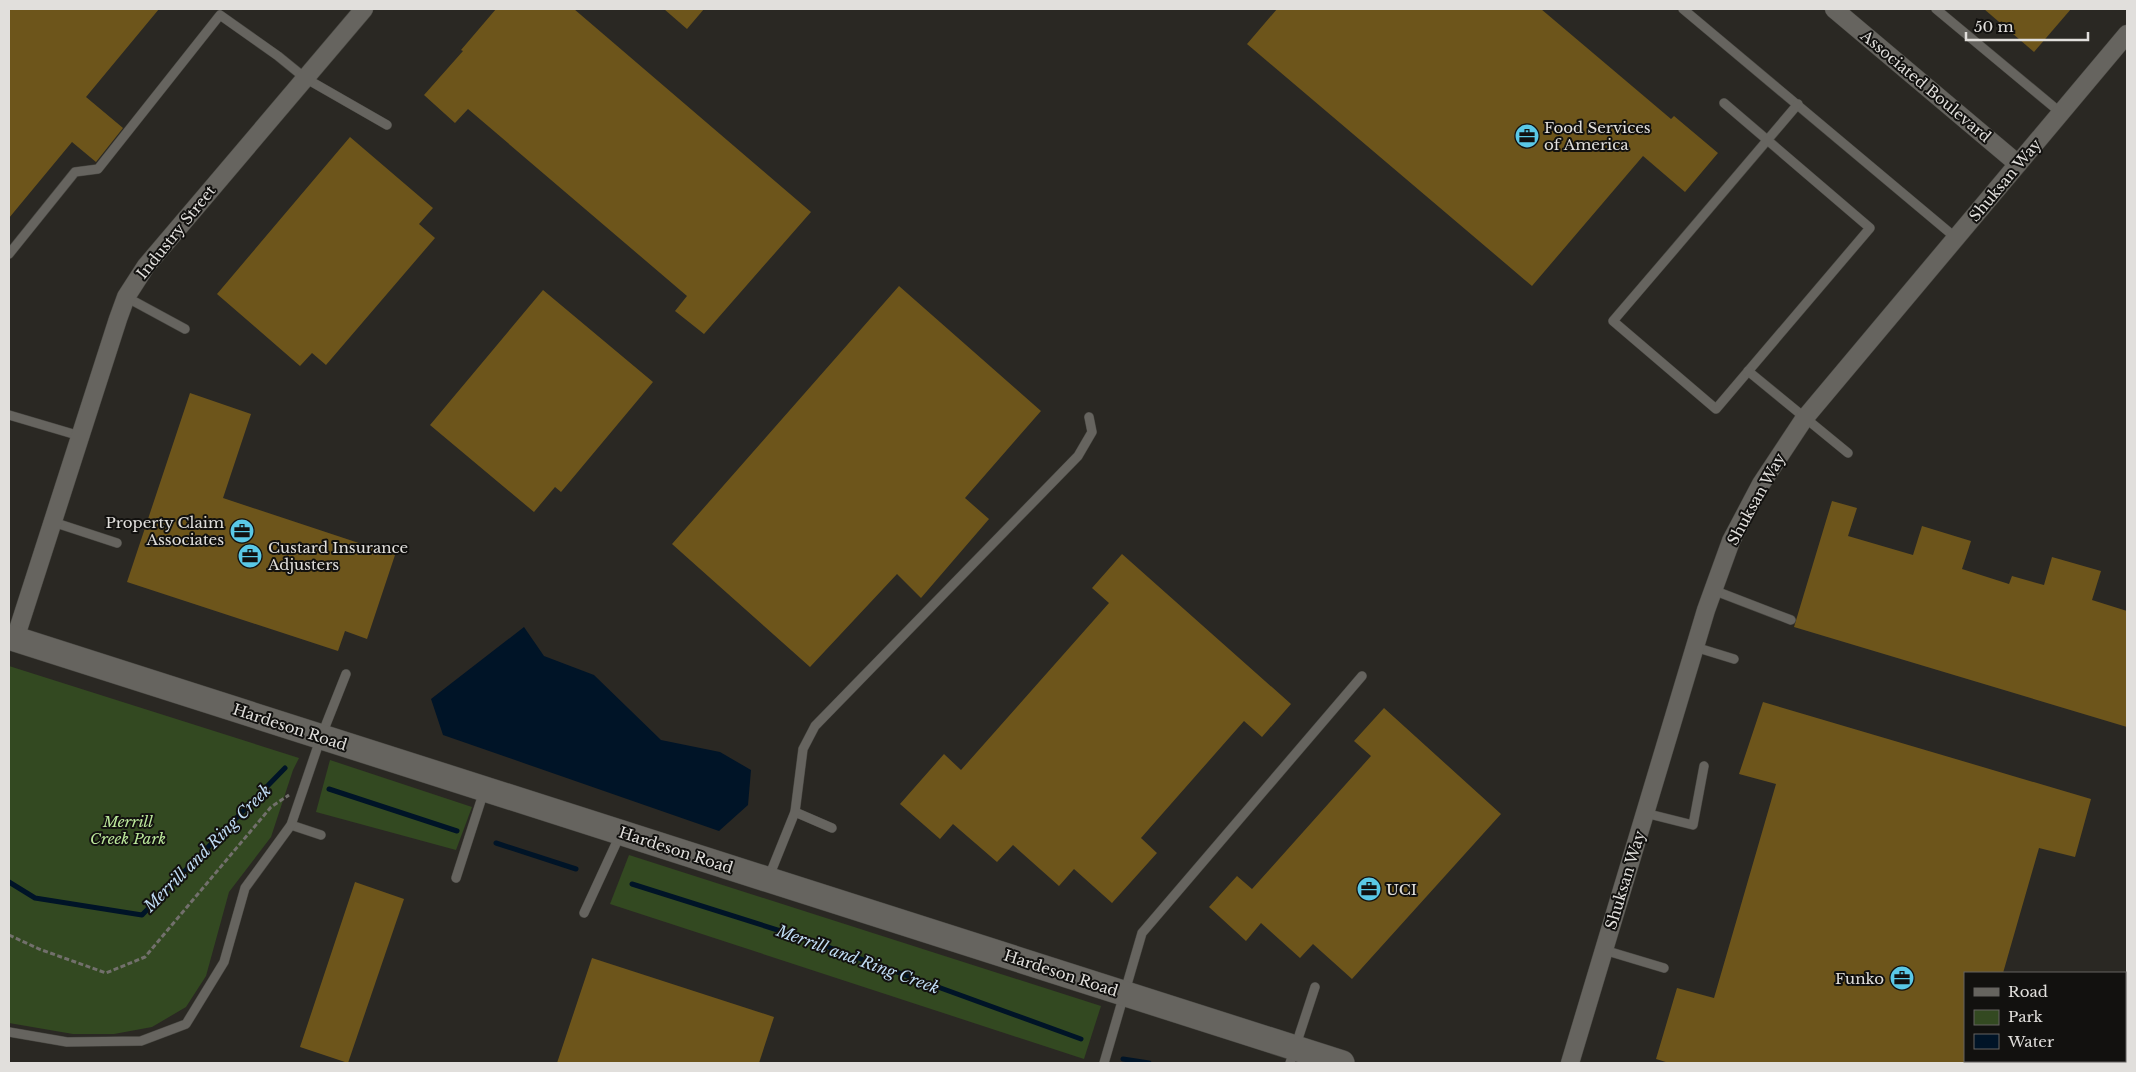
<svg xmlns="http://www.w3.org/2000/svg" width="2136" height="1072" viewBox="0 0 2136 1072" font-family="'Libre Baskerville',serif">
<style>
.green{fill:#334921}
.water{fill:#001427}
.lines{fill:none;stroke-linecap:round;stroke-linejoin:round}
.stream{stroke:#001427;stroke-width:5}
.building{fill:#6d551b}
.lane-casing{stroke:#484742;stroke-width:10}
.street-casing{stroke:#484742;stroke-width:19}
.secondary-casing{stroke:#484742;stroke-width:26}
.path{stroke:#72706c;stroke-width:3;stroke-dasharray:5 2.5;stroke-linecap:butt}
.lane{stroke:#66645f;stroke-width:9}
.street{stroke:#66645f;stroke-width:18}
.secondary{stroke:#66645f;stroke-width:25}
.labels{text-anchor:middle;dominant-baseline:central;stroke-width:4;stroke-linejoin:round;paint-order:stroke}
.street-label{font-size:15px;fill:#e1dfdc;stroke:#12110f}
.poi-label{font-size:15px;fill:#e1dfdc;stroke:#12110f;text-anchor:start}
.park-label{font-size:15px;font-style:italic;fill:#bbe79b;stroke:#12110f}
.water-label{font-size:16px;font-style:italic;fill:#bfdbf3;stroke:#12110f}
</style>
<rect width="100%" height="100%" fill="#2a2823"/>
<g class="green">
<path d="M9,666L299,758L293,770L271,837L229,892L206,976L186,1007L152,1027L114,1034H73L9,1023Z"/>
<path d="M330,760L472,807L456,850L316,812Z"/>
<path d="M629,855L1101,1006L1084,1059L610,904Z"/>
</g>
<path class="water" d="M524,627L544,656L594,675L661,740L720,752L751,770L748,805L719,831L443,735L431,699Z"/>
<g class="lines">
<g class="stream">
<path d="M329,789L457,831"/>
<path d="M496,843L576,869"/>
<path d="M9,882L35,898L142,915L285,768"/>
<path d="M632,884L806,939L1081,1039"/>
<path d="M1123,1059L1149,1063"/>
</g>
</g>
<g class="building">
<path d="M9,9H159L86,97L123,128L96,162L72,142L9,218Z"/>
<path d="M496,9H574L811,212L704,334L675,311L687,296L468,109L455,123L424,95L463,51L461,50Z"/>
<path d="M664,9H704L687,29Z"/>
<path d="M1277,9H1541L1671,119L1674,116L1718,153L1685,192L1643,156L1532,286L1247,44Z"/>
<path d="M1984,9H2071L2034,52Z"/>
<path d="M350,137L433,208L419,224L435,238L326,365L312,353L300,366L217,294Z"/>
<path d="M899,286L1041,411L965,498L989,519L921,598L897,574L810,667L672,544Z"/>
<path d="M543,290L653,382L561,492L555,487L534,512L430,425Z"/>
<path d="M190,393L251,414L223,498L395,555L367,639L345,631L338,651L127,582Z"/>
<path d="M1832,501L1857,508L1848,536L1913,555L1922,526L1971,541L1962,569L2009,584L2012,576L2044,585L2052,557L2101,571L2092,600L2127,611V727L1794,627Z"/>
<path d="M1122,554L1291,704L1262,737L1244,721L1141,838L1157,853L1112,903L1074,869L1059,886L1013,845L997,862L953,824L940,839L900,804L944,754L961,770L1109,603L1092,588Z"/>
<path d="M1763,702L2091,799L2075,857L2039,848L2003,973H1965V1063H1669L1656,1059L1677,988L1714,998L1776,784L1739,774Z"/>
<path d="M1384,708L1501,814L1352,979L1313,944L1300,958L1261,923L1246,941L1209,907L1237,876L1252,889L1371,756L1354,741Z"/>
<path d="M355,882L404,899L348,1063L300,1047Z"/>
<path d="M592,958L774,1017L759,1063H557Z"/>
</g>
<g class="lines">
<defs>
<g id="lane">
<path d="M1683,9L1956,238"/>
<path d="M1936,9L2061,113"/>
<path d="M1724,103L1870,228L1716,409L1613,321C1675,249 1736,177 1798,104"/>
<path d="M9,254L75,172L98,169L220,15L278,56L305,78L387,125"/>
<path d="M126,297L185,329"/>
<path d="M1748,371L1848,453"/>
<path d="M9,415L80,436"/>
<path d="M53,522L117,543"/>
<path d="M1713,590L1791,620"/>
<path d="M1695,647L1734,659"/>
<path d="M795,812L832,828"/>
<path d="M1645,813L1693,825L1704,766"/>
<path d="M291,825L321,835"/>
<path d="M456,878L484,791"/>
<path d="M768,879L795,812L803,749L815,726L1078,456L1092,432L1089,417"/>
<path d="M584,913L620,835"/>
<path d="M1604,950L1664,968"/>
<path d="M9,1032L67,1042L141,1041L186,1024L224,962L245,888L291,825L321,737L346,674"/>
<path d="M1104,1063L1142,933L1362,676"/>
<path d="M1290,1063L1315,987"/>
</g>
<g id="street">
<path d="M1834,9L2018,164"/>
<path d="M15,639L118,319L126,297L146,266L364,9"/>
<path d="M1570,1063L1706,610L1731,541L1761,484L1804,419L2127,34"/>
</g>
<path id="secondary" d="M9,637L1342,1063"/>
</defs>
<use href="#lane" class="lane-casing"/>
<use href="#street" class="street-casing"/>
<use href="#secondary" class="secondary-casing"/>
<path class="path" d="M9,935L39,949L106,973L145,957L271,807L289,795"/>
<use href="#lane" class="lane"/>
<use href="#street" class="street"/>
<use href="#secondary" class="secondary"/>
</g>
<defs>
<symbol id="office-disc" viewBox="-11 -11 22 22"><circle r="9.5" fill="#5ac8e6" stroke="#12110f"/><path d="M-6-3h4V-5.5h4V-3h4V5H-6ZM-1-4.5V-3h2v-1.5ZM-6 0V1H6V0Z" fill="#111"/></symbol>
</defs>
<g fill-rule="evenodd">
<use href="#office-disc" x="1513" y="122" width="28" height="28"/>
<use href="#office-disc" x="228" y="517" width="28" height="28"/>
<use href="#office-disc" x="236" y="542" width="28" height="28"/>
<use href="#office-disc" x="1355" y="875" width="28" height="28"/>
<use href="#office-disc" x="1888" y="964" width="28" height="28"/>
</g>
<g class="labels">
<g class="street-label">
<text transform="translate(1926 86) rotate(40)">Associated Boulevard</text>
<text transform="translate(2005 180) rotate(-50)">Shuksan Way</text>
<text transform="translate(176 232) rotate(-51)">Industry Street</text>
<text transform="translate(1756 499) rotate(-61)">Shuksan Way</text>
<text transform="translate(290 727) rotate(18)">Hardeson Road</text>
<text transform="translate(676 850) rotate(18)">Hardeson Road</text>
<text transform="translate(1625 880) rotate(-73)">Shuksan Way</text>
<text transform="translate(1061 973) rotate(18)">Hardeson Road</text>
</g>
<g class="poi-label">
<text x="1544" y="127">Food Services<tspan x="1544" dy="17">of America</tspan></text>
<text x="224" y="522" text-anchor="end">Property Claim<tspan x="224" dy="17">Associates</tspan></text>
<text x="268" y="547">Custard Insurance<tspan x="268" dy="17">Adjusters</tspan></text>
<text x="1386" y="889">UCI</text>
<text x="1884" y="978" text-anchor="end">Funko</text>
</g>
<g class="park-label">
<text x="128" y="821">Merrill<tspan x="128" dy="17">Creek Park</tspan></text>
</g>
<g class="water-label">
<text transform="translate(207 848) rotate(-45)">Merrill and Ring Creek</text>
<text transform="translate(858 959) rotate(20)">Merrill and Ring Creek</text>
</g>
</g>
<rect width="2136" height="1072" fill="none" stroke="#e1dfdc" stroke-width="20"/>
<rect x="1964" y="972" width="162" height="90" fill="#12110f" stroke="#656361"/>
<rect x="1974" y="988" width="25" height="8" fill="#66645f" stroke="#656361"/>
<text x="2008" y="997" font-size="15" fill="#e1dfdc">Road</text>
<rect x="1974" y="1010" width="25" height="15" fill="#334921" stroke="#656361"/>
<text x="2008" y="1022" font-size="15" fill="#e1dfdc">Park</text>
<rect x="1974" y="1034" width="25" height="15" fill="#001427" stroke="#656361"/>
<text x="2008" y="1047" font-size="15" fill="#e1dfdc">Water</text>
<path d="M1966 32v8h122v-8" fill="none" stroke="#e1dfdc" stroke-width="2.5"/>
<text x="1974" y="32" font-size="15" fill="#e1dfdc" stroke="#12110f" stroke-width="4" paint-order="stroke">50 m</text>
</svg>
